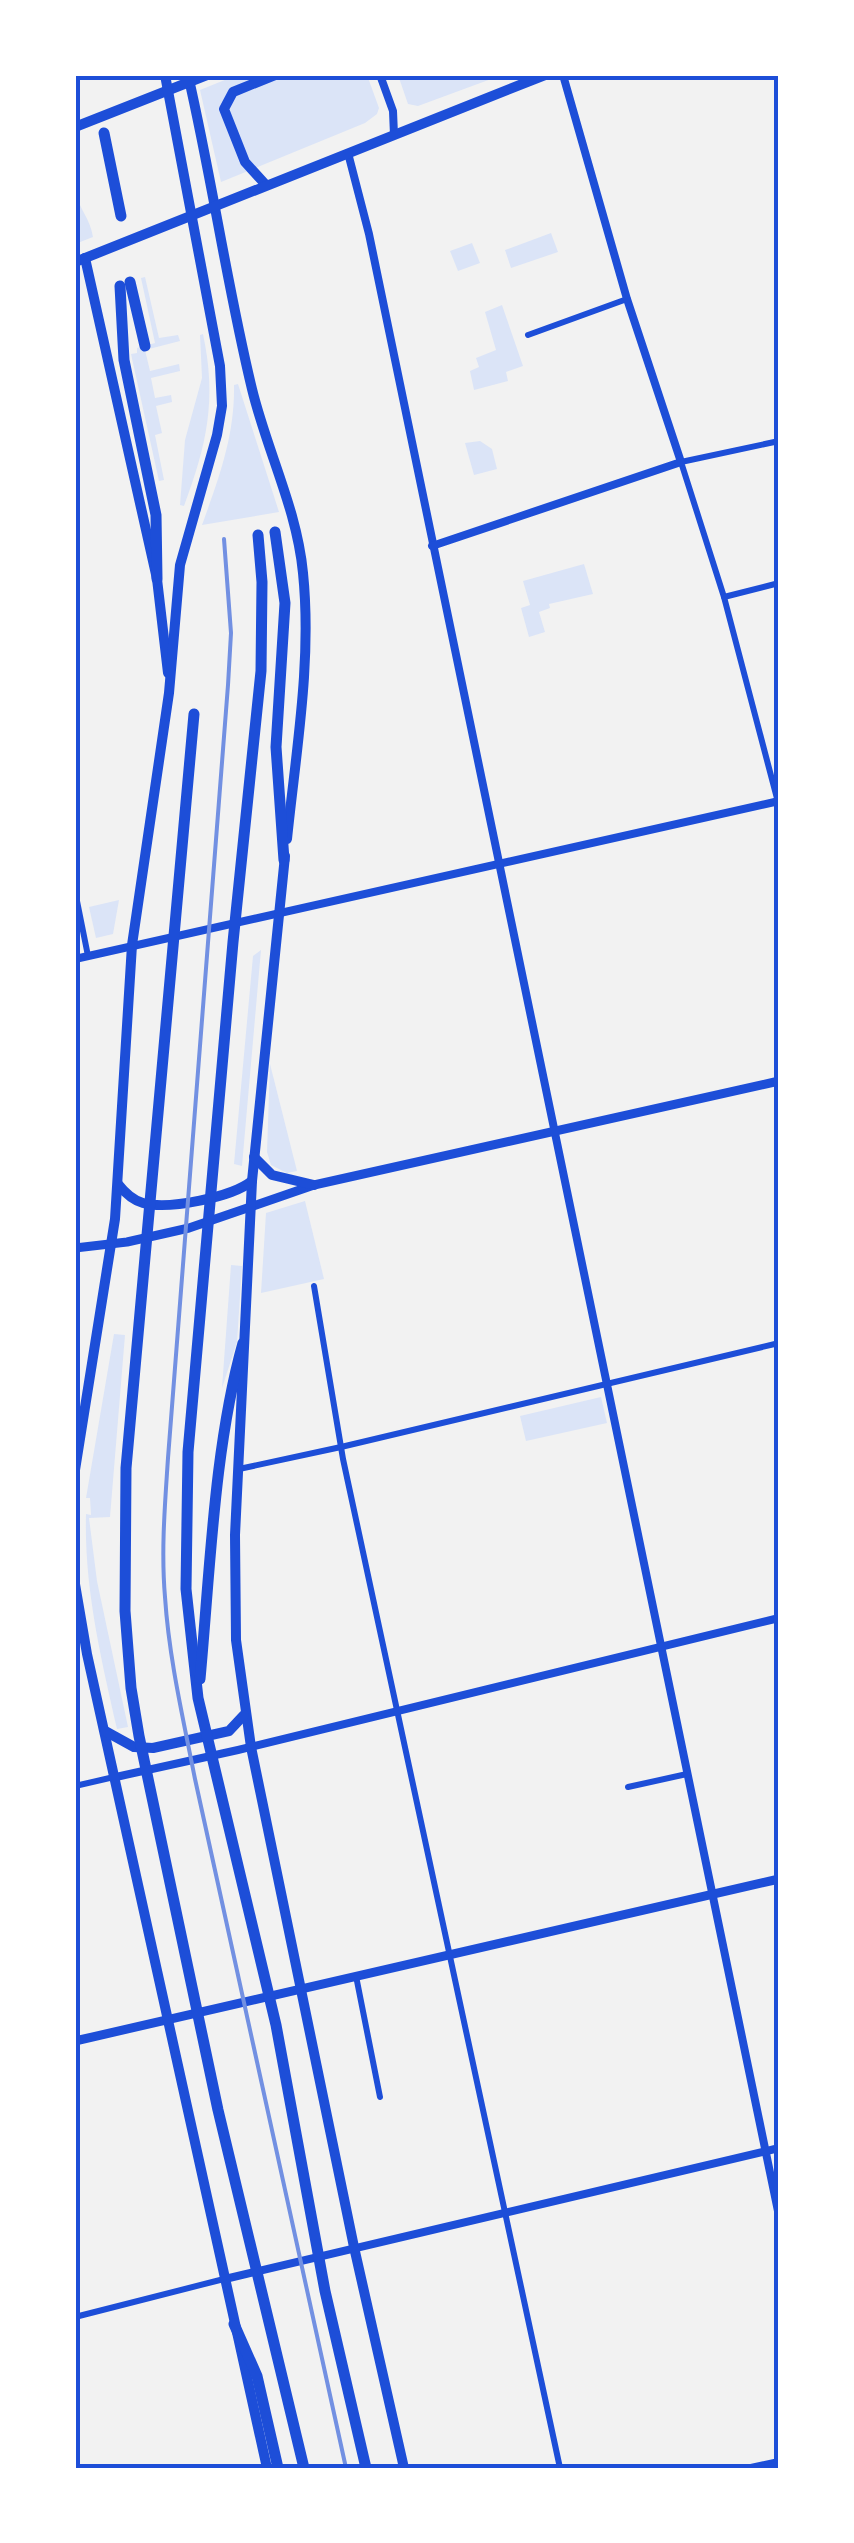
<svg xmlns="http://www.w3.org/2000/svg" width="854" height="2543" viewBox="0 0 854 2543" font-family="Poppins,sans-serif">
<style>
.green{fill:#dbe4f7}
.lines{fill:none;stroke-linecap:round;stroke-linejoin:round}
.minor{stroke:#1d4ed8;stroke-width:6}
.tertiary{stroke:#1d4ed8;stroke-width:8}
.secondary{stroke:#1d4ed8;stroke-width:9}
.primary{stroke:#1d4ed8;stroke-width:10}
.motorway{stroke:#1d4ed8;stroke-width:11}
.rail{stroke:#7290e2;stroke-width:4}
.neatline{fill:none;stroke:#1d4ed8;stroke-width:4}
</style>
<rect width="100%" height="100%" fill="#f2f2f2"/>
<g class="green">
<path d="M237,75H367L379,108L377,114L365,123L221,182L200,90Z"/>
<path d="M398,75H502L418,106L408,104Z"/>
<path d="M75,191C79,209 90,218 93,237L75,244Z"/>
<path d="M551,233L558,252L511,268L505,250Z"/>
<path d="M472,243L480,263L458,271L450,251Z"/>
<path d="M145,277L159,338L178,335L180,341L145,350L150,371L179,364L180,371L151,378L155,398L171,395L172,402L156,406L162,433L155,435L164,480L159,481L131,354L137,353V348L155,343L141,278Z"/>
<path d="M502,305L523,366L506,372L508,381L474,390L470,371L479,367L476,358L496,350L485,312Z"/>
<path d="M203,334C217,400 207,444 184,506L180,505L185,440L202,378L200,335Z"/>
<path d="M238,384L279,512L202,525C219,478 235,435 234,385Z"/>
<path d="M480,441L492,449L497,469L474,475L465,443Z"/>
<path d="M584,564L593,594L549,604L550,608L539,612L545,632L529,637L521,608L530,605L523,581Z"/>
<path d="M119,900L113,934L96,938L89,907Z"/>
<path d="M261,950L242,1166L234,1164L253,956Z"/>
<path d="M270,1064L297,1171L287,1173L271,1165L267,1152Z"/>
<path d="M305,1201L324,1279L261,1293L266,1213Z"/>
<path d="M231,1265L242,1266L237,1342L222,1388Z"/>
<path d="M114,1334L125,1335L110,1517L89,1518L97,1581L128,1727L117,1729C101,1658 84,1588 86,1514L91,1515L90,1498H86Z"/>
<path d="M601,1397L607,1423L526,1441L520,1416Z"/>
</g>
<g class="lines">
<g class="minor">
<path d="M528,335L627,299"/>
<path d="M779,441L681,462L724,597L779,806"/>
<path d="M724,597L779,583"/>
<path d="M75,891L88,956"/>
<path d="M314,1286L343,1459L560,2468"/>
<path d="M239,1469L341,1447L779,1343"/>
<path d="M75,1786L114,1777"/>
<path d="M628,1787L687,1774"/>
<path d="M356,1976L380,2097"/>
<path d="M75,2317L224,2279"/>
</g>
<g class="tertiary">
<path d="M380,75L393,111L394,135"/>
<path d="M348,153L369,234L779,2216"/>
<path d="M432,546L681,462L627,299L563,75"/>
<path d="M75,959L779,801"/>
<path d="M116,1777L238,1750L779,1618"/>
<path d="M225,2279L779,2148"/>
<path d="M751,2468L779,2462"/>
</g>
<g class="secondary">
<path d="M75,1248L127,1242L189,1228L314,1185L779,1081"/>
<path d="M75,2041L779,1879"/>
</g>
<g class="primary">
<path d="M188,75C212,179 227,286 252,389C267,451 297,509 303,573C312,661 296,751 287,839"/>
<path d="M75,127L207,75"/>
<path d="M266,185L245,162L224,109L233,92L275,75"/>
<path d="M85,258L157,579L168,673"/>
<path d="M75,262L545,75"/>
<path d="M285,856L252,1181L235,1535L236,1640L251,1747L354,2247L404,2468"/>
<path d="M254,1157L272,1175L314,1185"/>
<path d="M118,1184C125,1193 132,1200 143,1203C169,1210 232,1197 252,1181"/>
<path d="M75,1470L115,1219L132,945L169,693L180,565L217,435L222,406L220,366L165,75"/>
<path d="M75,1584L87,1654L267,2468"/>
<path d="M105,1731L134,1747L153,1748L229,1731L244,1715"/>
</g>
<g class="motorway">
<path d="M104,133L121,216"/>
<path d="M130,282L145,346"/>
<path d="M120,286L124,360L156,515L157,579"/>
<path d="M275,532L285,603L276,747L284,860"/>
<path d="M258,535L262,582L261,671L233,942L188,1452L186,1589L198,1698L276,2025L325,2291L366,2468"/>
<path d="M194,714L126,1468L125,1611L131,1688L139,1736L218,2110L304,2468"/>
<path d="M200,1679C210,1572 214,1446 243,1343"/>
<path d="M234,2324L257,2376L278,2468"/>
</g>
<path class="rail" d="M224,539L231,633L228,685L168,1458C165,1504 161,1550 165,1597C169,1658 183,1718 195,1779L346,2468"/>
</g>
<rect width="854" height="2543" fill="none" stroke="#ffffff" stroke-width="155"/>
<rect x="78" y="78" width="698" height="2388" class="neatline"/>
</svg>
